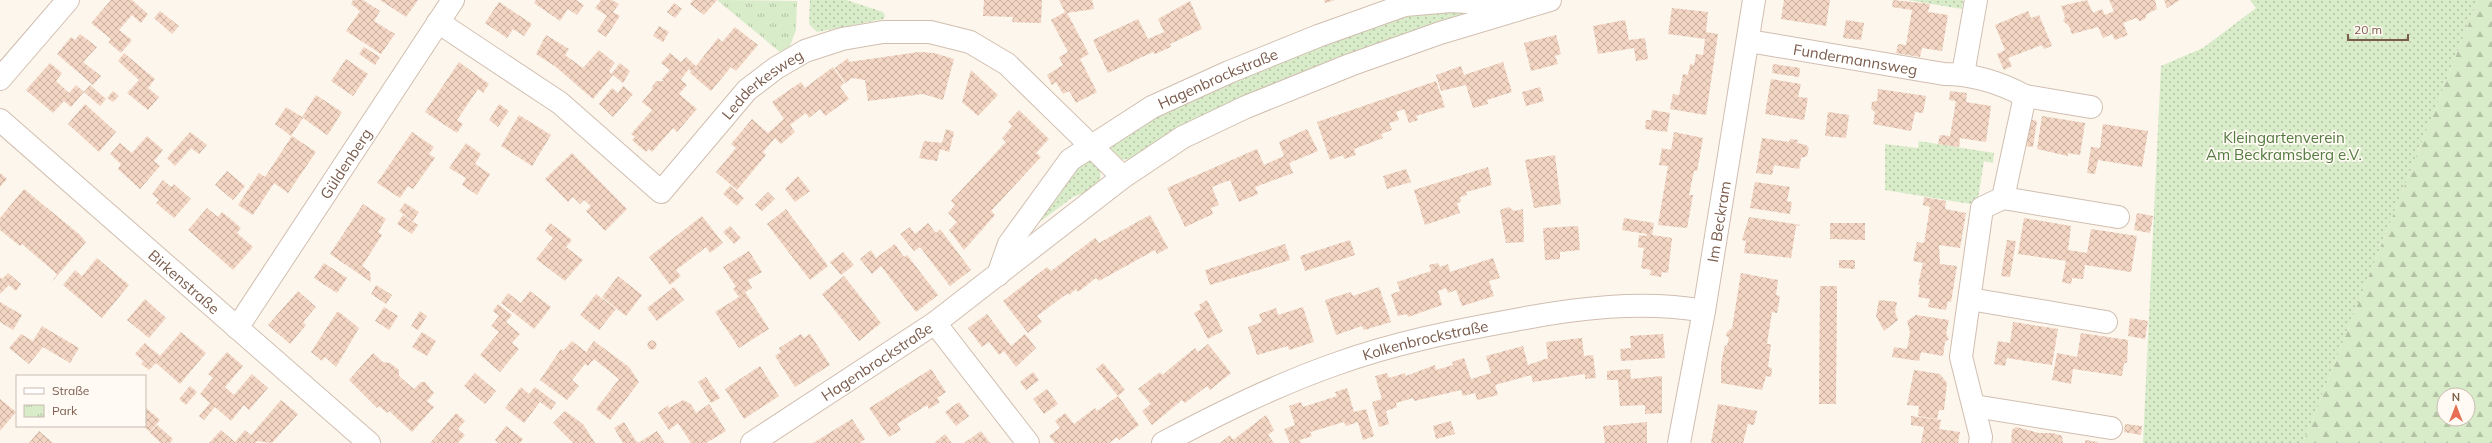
<svg xmlns="http://www.w3.org/2000/svg" width="2492" height="443" viewBox="0 0 2492 443" font-family="Mulish,sans-serif">
<style>
.grass{fill:url(#grass-dots)}
.forest{fill:url(#forest-firs);fill-rule:evenodd}
.park{fill:url(#park-tufts)}
.building{fill:url(#building-cross-hatch)}
.lines{fill:none;stroke-linecap:round;stroke-linejoin:round}
.minor-casing{stroke:#d1beb0;stroke-width:24}
.minor{stroke:#fff;stroke-width:22}
.labels{text-anchor:middle;dominant-baseline:central;stroke-width:3.5;stroke-linejoin:round;paint-order:stroke}
.street-label{font-size:15px;fill:#7a5c4d;stroke:#fffaf3}
.park-label{font-size:15px;fill:#537a41;stroke:#fffaf3}
</style>
<defs>
<pattern id="grass-dots" width="8" height="8" patternUnits="userSpaceOnUse"><rect width="8" height="8" fill="#d8ecc9"/><path d="M2 2h.1M6 6h.1" fill="none" stroke="#b4c2a5" stroke-width="1.8" stroke-linecap="round"/></pattern>
<pattern id="forest-firs" width="22" height="20" patternUnits="userSpaceOnUse"><rect width="22" height="20" fill="#d8ecc9"/><path d="M5 1l3.5 6h-7zM16 11l3.5 6h-7z" fill="#b4c2a5"/></pattern>
<pattern id="park-tufts" width="24" height="20" patternUnits="userSpaceOnUse"><rect width="24" height="20" fill="#d8ecc9"/><path d="M3 7l-1-3M5 7V3M7 7l1-3M15 17l-1-3M17 17v-4M19 17l1-3" fill="none" stroke="#b4c2a5"/></pattern>
<pattern id="building-cross-hatch" width="8" height="8" patternUnits="userSpaceOnUse"><rect width="8" height="8" fill="#f3d5c3"/><path d="M0 0l8 8M0 8l8-8" fill="none" stroke="#cab0a1"/></pattern>
</defs>
<rect width="100%" height="100%" fill="#fdf6ec"/>
<g class="grass">
<path d="M810,0H846L883,12L885,16L884,19L817,32L809,24Z"/>
<path d="M1908,0H1963L1962,9Z"/>
<path d="M2250,0H2478L2303,443H2143L2161,66L2203,48L2256,8Z"/>
<path d="M1427,12H1466V14L1131,159L1120,160L1108,149L1111,140C1173,109 1236,80 1301,54C1342,38 1384,20 1427,12Z"/>
<path d="M1919,141L1994,153L1993,163L1984,161L1977,205L1885,190V144L1918,148Z"/>
<path d="M1085,156L1101,167L1100,183L1089,191L1073,197L1017,239Z"/>
</g>
<path class="forest" d="M2478,0H2492V443H2303ZM2444,395H2468V419H2444Z"/>
<path class="park" d="M717,0L797,1L796,30L790,46L780,52Z"/>
<g class="building">
<path d="M111,0H132L148,14L141,23L132,15L119,30L132,40L121,53L108,42L111,39L91,23Z"/>
<path d="M353,0H363L380,11L374,21L395,34L381,54L346,31L360,11L351,4Z"/>
<path d="M380,0H418L406,17Z"/>
<path d="M536,0H576L584,5L577,15L568,9L560,21L534,3Z"/>
<path d="M601,0H612L619,4L613,12L620,16L606,37L597,31L607,16L595,8Z"/>
<path d="M693,0H717L704,15L690,4Z"/>
<path d="M984,0H1042L1041,23L1012,22L1013,17L983,16Z"/>
<path d="M1059,0H1092L1094,9L1067,13L1089,54L1080,59L1097,92L1076,103L1069,91L1063,94L1056,82L1052,85L1047,75L1063,65L1059,57L1068,52L1051,20L1065,12Z"/>
<path d="M1324,0H1335L1325,3Z"/>
<path d="M1784,0H1830L1826,26L1781,19Z"/>
<path d="M1893,0L1930,4L1928,12L1948,15L1942,51L1922,48L1920,57L1896,53L1898,44L1906,45L1912,10L1892,7Z"/>
<path d="M2087,0L2093,13L2102,9L2105,15L2114,11L2109,0H2155L2157,9L2147,14L2145,19L2140,21L2136,18L2123,23L2128,35L2115,40L2112,34L2103,38L2098,27L2072,34L2069,26L2063,21L2065,17L2061,6Z"/>
<path d="M2164,0H2180L2167,8Z"/>
<path d="M1190,1L1202,29L1170,44L1171,47L1155,54L1153,52L1108,73L1093,40L1138,19L1148,39L1164,32L1158,19Z"/>
<path d="M499,2L532,24L524,36L513,29L507,38L485,23Z"/>
<path d="M674,3L682,9L675,18L667,12Z"/>
<path d="M1672,8L1708,12L1706,32L1718,34L1706,115L1670,109L1673,94L1679,95L1683,74L1688,75L1690,64L1694,65L1696,54L1703,55L1705,39L1668,34Z"/>
<path d="M160,11L179,26L172,34L154,18Z"/>
<path d="M2028,11L2031,18L2039,15L2052,46L2044,49L2042,45L2008,58L2012,66L2004,70L1997,54L2005,50L1995,25Z"/>
<path d="M1625,20L1629,40L1645,38L1648,59L1636,61L1634,48L1598,54L1593,26Z"/>
<path d="M1846,20L1864,23L1861,40L1843,38Z"/>
<path d="M659,26L669,32L663,42L653,36Z"/>
<path d="M735,27L758,45L736,71L731,67L711,91L690,73L691,71L689,69L681,79L675,74L687,85L679,94L697,109L677,132L673,128L652,152L649,149L646,152L632,140L635,137L631,134L652,110L642,102L652,90V87L656,81H664L662,79L670,70L661,63L670,53L681,62L686,57L696,66L718,38L722,42Z"/>
<path d="M80,34L97,47L83,62L101,76L93,85L57,54L71,37L75,40Z"/>
<path d="M546,35L569,49L565,55L583,68L599,50L615,63L609,71L611,74L620,63L630,71L623,83L613,75L593,99L556,67L536,54Z"/>
<path d="M1556,35L1561,54L1555,56L1558,64L1531,71L1524,43Z"/>
<path d="M364,47L380,57L375,65L359,54Z"/>
<path d="M919,52L934,53L954,59L943,100L923,94L868,101L865,80L852,78L845,83L835,68L848,58L849,62Z"/>
<path d="M124,53L155,79L148,88L159,97L148,110L127,93L139,80L118,61Z"/>
<path d="M346,59L368,74L353,96L331,81Z"/>
<path d="M459,62L489,84L483,93L478,89L457,120L463,124L457,133L425,112Z"/>
<path d="M1503,62L1512,92L1487,100L1488,104L1473,108L1466,85L1441,91L1436,75L1461,66L1464,75Z"/>
<path d="M50,63L62,73L56,81L69,93L76,85L84,92L71,107L64,101L53,113L26,90Z"/>
<path d="M1773,64L1800,68L1799,77L1772,73Z"/>
<path d="M833,67L844,83L840,87L849,99L825,116L820,109L809,118L806,113L790,125L795,132L781,144L775,138L763,152L766,155L737,190L716,172L736,148L731,144L752,119L768,133L784,119L772,102L801,82L805,88Z"/>
<path d="M971,70L998,95L978,116L962,102Z"/>
<path d="M1771,79L1801,84L1798,97L1808,98L1804,120L1765,114Z"/>
<path d="M1436,81L1445,107L1416,116L1418,120L1409,123L1404,109L1396,112L1399,120L1389,123L1392,130L1381,134L1383,138L1354,149L1356,155L1344,159L1343,155L1330,160L1317,122Z"/>
<path d="M90,85L106,99L100,106L84,92Z"/>
<path d="M623,86L633,94L613,117L599,104L612,88L618,93Z"/>
<path d="M1540,87L1544,101L1526,106L1522,92Z"/>
<path d="M1878,89L1926,96L1923,113L1915,112L1911,131L1873,124L1875,112L1871,109L1872,102L1877,101Z"/>
<path d="M113,91L119,96L113,102L107,98Z"/>
<path d="M1950,91L1967,93L1966,102L1991,106L1986,142L1960,138L1959,147L1938,144L1940,135L1950,136L1956,101L1949,100Z"/>
<path d="M316,95L342,112L329,133L327,135L303,118L291,136L275,124L286,107L302,117Z"/>
<path d="M85,104L116,132L99,152L68,124Z"/>
<path d="M499,104L509,111L498,127L489,120Z"/>
<path d="M1019,110L1049,139L1036,153L1041,157L991,211L995,215L964,250L949,230L957,222L948,213L955,205L951,201L1006,142L1002,138L1012,126L1008,122Z"/>
<path d="M1652,110L1670,113L1667,132L1645,129L1646,120H1651Z"/>
<path d="M1828,112L1849,115L1846,138L1825,136Z"/>
<path d="M519,115L551,135L532,166L501,146Z"/>
<path d="M2042,116L2085,123L2080,155L2068,153V156L2037,149Z"/>
<path d="M2028,119L2037,121L2033,147L2024,146Z"/>
<path d="M2103,124L2148,131L2142,167L2098,160L2095,174L2087,173L2091,147L2100,148Z"/>
<path d="M946,129L954,132L949,152L940,149L937,161L919,158L924,141L942,143Z"/>
<path d="M1307,129L1318,151L1289,163L1293,173L1255,187L1258,194L1239,202L1230,180L1212,187L1219,205L1211,208L1213,214L1185,227L1167,188L1257,149L1264,165L1284,156L1279,142Z"/>
<path d="M190,132L207,145L199,154L191,148L175,166L167,158Z"/>
<path d="M412,132L434,147L429,154L435,158L413,189L408,186L400,198L377,183Z"/>
<path d="M1674,132L1703,138L1697,171H1694L1689,195H1693L1687,228L1658,225L1668,166L1659,165L1662,148L1671,150Z"/>
<path d="M147,136L163,150L154,161L160,166L140,189L118,169L121,164L110,154L120,143L132,153Z"/>
<path d="M292,136L316,152L288,193L274,183L253,215L238,205L259,173L265,177Z"/>
<path d="M1762,138L1789,142L1790,139L1798,140L1797,143L1806,145L1809,148L1807,156L1801,158L1799,169L1774,165L1772,175L1756,173Z"/>
<path d="M466,143L481,154L475,164L490,174L477,195L462,185L466,178L449,168Z"/>
<path d="M572,153L627,209L605,231L586,211L591,206L584,200L580,204L573,197L568,202L545,179Z"/>
<path d="M1555,155L1561,204L1534,208L1525,160Z"/>
<path d="M1488,167L1492,185L1466,192L1467,195L1460,197L1461,202L1457,203L1460,213L1425,225L1414,190Z"/>
<path d="M1406,169L1411,182L1387,189L1383,176Z"/>
<path d="M227,171L245,186L233,200L215,185Z"/>
<path d="M0,173L7,179L0,187Z"/>
<path d="M798,176L810,191L795,202L785,189Z"/>
<path d="M163,180L171,187L174,184L191,199L174,218L156,203L159,200L152,194Z"/>
<path d="M1755,182L1790,187L1787,201L1792,202L1790,214L1750,208Z"/>
<path d="M730,186L744,198L737,206L723,194Z"/>
<path d="M24,189L79,234L86,242L51,283L57,274L22,244L20,246L0,230V218Z"/>
<path d="M768,192L775,199L762,211L755,205Z"/>
<path d="M1924,197L1946,201L1945,209L1966,213L1960,248L1939,245L1940,264L1957,266L1951,302L1948,301L1946,310L1928,307L1930,299L1918,297L1920,285H1918L1923,263L1913,261L1917,242L1924,243L1930,207L1923,205Z"/>
<path d="M405,203L419,212L413,221L399,211Z"/>
<path d="M363,204L386,219L378,232L382,235L362,266L370,272L371,282L330,254Z"/>
<path d="M1509,207L1514,211L1523,209L1524,242L1506,243L1500,210Z"/>
<path d="M207,208L218,217L222,212L233,221L241,228L237,233L253,247L233,270L188,230Z"/>
<path d="M786,209L828,266L810,280L767,224Z"/>
<path d="M2137,213L2153,216L2150,233L2134,230Z"/>
<path d="M403,215L418,225L412,234L397,224Z"/>
<path d="M1150,215L1168,248L1157,254L1155,250L1099,281L1096,278L1078,292L1076,289L1069,295L1068,293L1037,316L1042,322L1028,333L1003,301L1047,267L1051,271L1095,238L1099,243Z"/>
<path d="M702,216L723,243L710,253L706,247L692,258L676,270L681,276L670,285L649,257Z"/>
<path d="M1749,217L1801,225L1796,226L1791,258L1744,253L1746,241L1742,240Z"/>
<path d="M1624,218L1654,223L1652,235L1672,238L1668,273L1662,272L1661,277L1650,275L1651,270L1641,268L1644,248L1638,247L1639,235L1646,236L1647,234L1622,230Z"/>
<path d="M2024,218L2071,226L2068,250L2087,253L2091,229L2137,236L2131,272L2085,265L2083,279L2072,278L2071,284L2062,282L2066,261L2018,254Z"/>
<path d="M550,223L572,240L566,247L583,260L565,281L536,259L553,238L545,231Z"/>
<path d="M928,223L936,233L940,229L971,270L950,286L920,247L914,251L900,234L910,227L915,234Z"/>
<path d="M1830,223H1865V240L1830,239Z"/>
<path d="M730,226L741,238L734,244L723,232Z"/>
<path d="M1578,226L1580,250L1560,252V259L1545,260L1543,228Z"/>
<path d="M1350,240L1355,255L1305,271L1300,256Z"/>
<path d="M2007,240L2016,241L2010,277L2001,276Z"/>
<path d="M895,244L904,257L907,255L938,295L916,312L881,266L872,274L860,259L871,250L876,258Z"/>
<path d="M1285,244L1290,260L1210,285L1205,270Z"/>
<path d="M749,251L762,272L748,280L752,288L745,292L769,329L739,348L715,312L739,297L733,289L736,287L723,267Z"/>
<path d="M843,252L854,265L841,275L830,262Z"/>
<path d="M97,258L129,285L102,318L63,285L75,270L82,276Z"/>
<path d="M1493,258L1500,278L1489,281L1494,296L1462,306L1456,290L1448,293L1446,288L1438,291L1442,305L1408,317L1407,314L1398,316L1391,294L1400,291L1397,282L1431,271L1429,265L1438,263L1440,267L1448,264L1450,272Z"/>
<path d="M1839,260H1855V269L1839,268Z"/>
<path d="M324,263L347,278L337,293L314,278Z"/>
<path d="M8,273L21,284L16,291L9,285L0,294V277L2,279Z"/>
<path d="M1741,273L1778,280L1776,295L1780,296L1777,313L1772,312L1767,344H1771L1768,367L1772,368L1771,377L1766,376L1762,390L1721,383V364L1725,345L1727,346L1729,337L1726,336L1727,332L1732,328Z"/>
<path d="M618,276L642,295L626,316L602,297Z"/>
<path d="M844,276L881,323L859,341L822,294Z"/>
<path d="M376,285L392,295L386,304L371,294Z"/>
<path d="M1820,286H1837L1836,404H1819Z"/>
<path d="M674,287L684,300L657,321L647,308Z"/>
<path d="M1379,287L1391,322L1364,330L1362,326L1336,335L1325,300L1351,292L1353,296Z"/>
<path d="M298,291L316,307L303,322L306,325L290,344L268,325Z"/>
<path d="M530,291L551,307L534,329L501,303L508,293L521,303Z"/>
<path d="M596,294L616,309L599,330L580,315Z"/>
<path d="M145,299L166,318L149,338L127,320Z"/>
<path d="M1207,300L1223,331L1208,339L1194,313L1201,309L1199,305Z"/>
<path d="M1879,300L1897,302L1895,312L1898,320L1884,331L1876,316Z"/>
<path d="M0,302L22,315L13,330L0,322Z"/>
<path d="M498,304L512,315L506,322L520,334L512,343L519,349L500,372L480,355L499,332L491,326L499,316L493,311Z"/>
<path d="M384,307L398,316L389,330L375,321Z"/>
<path d="M1303,307L1314,342L1289,350L1288,346L1257,355L1248,327L1262,322L1259,314L1276,308L1278,315Z"/>
<path d="M420,311L427,316L418,330L411,326Z"/>
<path d="M337,312H339L359,328L336,367L325,357L322,361L311,352Z"/>
<path d="M987,314L1011,346L1025,334L1036,348L1016,367L1004,351L999,355L989,342L982,347L968,328Z"/>
<path d="M1916,315L1949,320L1946,334L1949,339L1945,342L1943,356L1921,352L1919,361L1892,357L1894,347L1907,349L1910,332L1907,321Z"/>
<path d="M2130,318L2148,321L2145,339L2128,336Z"/>
<path d="M2013,322L2058,329L2052,365L2007,358L2005,366L1994,364L1998,341L2010,343Z"/>
<path d="M42,326L79,348L70,363L43,347L29,364L9,348L21,334L33,341Z"/>
<path d="M181,332L206,353L180,384L156,363L149,370L141,364L153,350L160,356Z"/>
<path d="M422,332L436,341L427,356L412,347Z"/>
<path d="M2081,333L2128,340L2127,363H2124L2122,376L2073,369L2071,384L2052,380L2057,353L2077,357Z"/>
<path d="M801,334L804,338L810,334L830,365L795,387L775,356L781,352L779,348Z"/>
<path d="M1663,334L1665,358L1621,361L1620,349L1631,348L1630,336Z"/>
<path d="M1582,338L1584,356L1593,355L1596,378L1585,379V374L1533,382L1531,375L1495,385L1498,395L1477,400L1475,393L1463,396L1461,390L1414,401L1413,398L1396,403L1397,407L1386,411L1389,424L1379,427L1372,402L1382,399L1375,376L1387,373L1389,378L1405,373L1406,376L1435,365L1436,370L1453,365L1452,362L1464,358L1471,379L1491,373L1486,356L1523,346L1528,365L1548,358L1546,342Z"/>
<circle cx="652" cy="345" r="4.5"/>
<path d="M572,341L586,352L594,341L629,367L639,382L610,420L596,409L619,379L594,359L588,366L585,364L572,380L579,386L567,400L540,380L561,349L563,351Z"/>
<path d="M145,343L153,350L143,361L135,354Z"/>
<path d="M1208,344L1231,373L1210,390L1207,386L1185,403L1182,400L1152,425L1142,411L1151,404L1138,389L1160,372L1162,375L1195,348L1198,352Z"/>
<path d="M227,352L243,366L225,387L234,395L252,374L268,388L249,410L244,405L231,421L215,407L204,420L199,416L210,403L200,394L213,378L208,374Z"/>
<path d="M373,353L383,362L390,363L399,370V376L414,389L421,382H425L434,393L427,401L434,407L412,432L389,411L387,413L379,406L377,408L349,380Z"/>
<path d="M1103,363L1125,390L1118,396L1096,369Z"/>
<path d="M760,366L779,396L744,419L725,389Z"/>
<path d="M931,369L946,392L937,398L940,402L929,409L927,405L897,424L901,430L889,437L869,408Z"/>
<path d="M1630,369L1631,379L1662,376V413L1645,414V405L1620,406L1618,380H1607V371Z"/>
<path d="M1914,370L1940,374L1947,383L1944,410H1939L1937,419L1918,416L1919,406L1907,405Z"/>
<path d="M1033,372L1039,380L1026,390L1020,382Z"/>
<path d="M475,373L496,391L485,404L464,386Z"/>
<path d="M706,377L720,398L711,403L698,382Z"/>
<path d="M190,386L197,392L186,405L179,399Z"/>
<path d="M521,387L529,394L535,387L556,403L551,410L540,402L524,423L505,408Z"/>
<path d="M1347,388L1354,412L1366,409L1374,436L1363,440L1358,422L1346,426L1344,422L1310,432L1312,436L1300,440L1301,443H1290L1284,429L1295,425L1289,406L1301,402L1303,407L1337,396L1335,392Z"/>
<path d="M1047,389L1058,404L1044,414L1033,399Z"/>
<path d="M1118,396L1139,425L1119,440L1117,437L1109,443H1055L1049,436L1060,428L1055,421L1065,413L1074,424L1095,408L1097,411Z"/>
<path d="M0,399L16,412L0,431Z"/>
<path d="M281,400L298,414L272,443L257,441L255,443H209L221,430L235,442L245,430L251,435Z"/>
<path d="M683,400L691,404L696,413L709,404L726,431L706,443H691L678,423L669,430L658,413L668,405L669,408Z"/>
<path d="M959,402L969,416L956,426L945,412Z"/>
<path d="M1718,404L1757,411L1754,425L1748,424L1743,443H1711Z"/>
<path d="M145,407L160,420L150,432L143,426H145Z"/>
<path d="M565,411L583,424L595,443H573L553,423Z"/>
<path d="M456,413L465,421L458,429L465,435L458,443H430Z"/>
<path d="M1266,415L1274,430L1268,435L1274,443H1220L1230,435L1233,440Z"/>
<path d="M1911,416L1941,420L1939,429L1960,432L1958,443H1921L1924,427L1911,425Z"/>
<path d="M852,419L865,439L860,443H813Z"/>
<path d="M1451,421L1455,434L1436,439L1433,426Z"/>
<path d="M624,422L634,438L638,443H623L614,428Z"/>
<path d="M1647,422V443H1605L1603,426Z"/>
<path d="M2125,424L2142,426L2141,435L2124,432Z"/>
<path d="M157,425L173,439L170,443H161L150,433Z"/>
<path d="M506,426L523,439L520,443H499L495,440Z"/>
<path d="M2016,427L2039,433H2053L2062,436L2063,443H2011L2012,430Z"/>
<path d="M39,431L53,443H29Z"/>
<path d="M657,431L665,443H638Z"/>
<path d="M981,431L990,443H964Z"/>
<path d="M945,434L952,443H934Z"/>
<path d="M2085,440L2098,442V443H2085Z"/>
</g>
<g class="lines">
<defs>
<g id="minor">
<path id="s1" d="M438,22L560,103L661,192L747,90L776,68L805,51L842,39L883,32H930L970,42L1007,64L1123,177"/>
<path id="s2" d="M1749,41L1944,74C1973,74 1999,82 2025,96L2003,198L1982,208L1961,357L1981,437L1980,443"/>
<path d="M1963,74L1976,0"/>
<path d="M0,79L68,0"/>
<path d="M2025,96L2091,107"/>
<path id="s3" d="M0,120L369,443"/>
<path d="M2003,198L2118,217"/>
<path id="s4" d="M998,275L1009,244L1070,160L1152,107L1229,72L1318,36L1405,5L1451,1L1482,3L1509,11"/>
<path d="M1970,299L2106,322"/>
<path d="M935,323L1028,443"/>
<path id="s5" d="M237,328L453,0"/>
<path d="M1974,406L2111,428"/>
<path id="s6" d="M752,443L935,323L1123,177L1183,137L1246,107L1350,65L1440,33L1550,0"/>
<path id="s7" d="M1163,443C1220,413 1276,385 1336,364C1394,343 1454,331 1515,320C1576,308 1642,300 1704,311"/>
<path id="s8" d="M1679,443L1704,311L1754,0"/>
</g>
</defs>
<use href="#minor" class="minor-casing"/>
<use href="#minor" class="minor"/>
</g>
<g class="labels">
<g class="street-label">
<text stroke="none"><textPath href="#s2" startOffset="108">Fundermannsweg</textPath></text>
<text stroke="none"><textPath href="#s4" startOffset="306">Hagenbrockstraße</textPath></text>
<text stroke="none"><textPath href="#s1" startOffset="430">Ledderkesweg</textPath></text>
<text stroke="none"><textPath href="#s5" startOffset="197">Güldenberg</textPath></text>
<text stroke="none"><textPath href="#s8" startOffset="225">Im Beckram</textPath></text>
<text stroke="none"><textPath href="#s3" startOffset="245">Birkenstraße</textPath></text>
<text stroke="none"><textPath href="#s7" startOffset="283">Kolkenbrockstraße</textPath></text>
<text stroke="none"><textPath href="#s6" startOffset="149">Hagenbrockstraße</textPath></text>
</g>
<g class="park-label">
<text x="2284" y="137">Kleingartenverein<tspan x="2284" dy="17">Am Beckramsberg e.V.</tspan></text>
</g>
</g>
<rect x="16" y="375" width="130" height="52" fill="#fffaf3" stroke="#cabbb1"/>
<rect x="24" y="388" width="20" height="6" fill="#ffffff" stroke="#cabbb1"/>
<text x="52" y="395" font-size="12" fill="#7a5c4d">Straße</text>
<rect x="24" y="405" width="20" height="12" fill="url(#park-tufts)" stroke="#cabbb1"/>
<text x="52" y="415" font-size="12" fill="#7a5c4d">Park</text>
<g transform="translate(2456 407)"><circle r="19" fill="#fffaf3" stroke="#cabbb1"/>
<path d="M0-3L7 15L0 10L-7 15Z" fill="#e76f51"/>
<text y="-6" font-size="11" font-weight="bold" text-anchor="middle" fill="#7a5c4d">N</text>
</g>
<path d="M2348 34v6h60v-6" fill="none" stroke="#7a5c4d" stroke-width="2"/>
<text x="2354" y="34" font-size="12" fill="#7a5c4d" stroke="#fffaf3" stroke-width="3" paint-order="stroke">20 m</text>
</svg>
